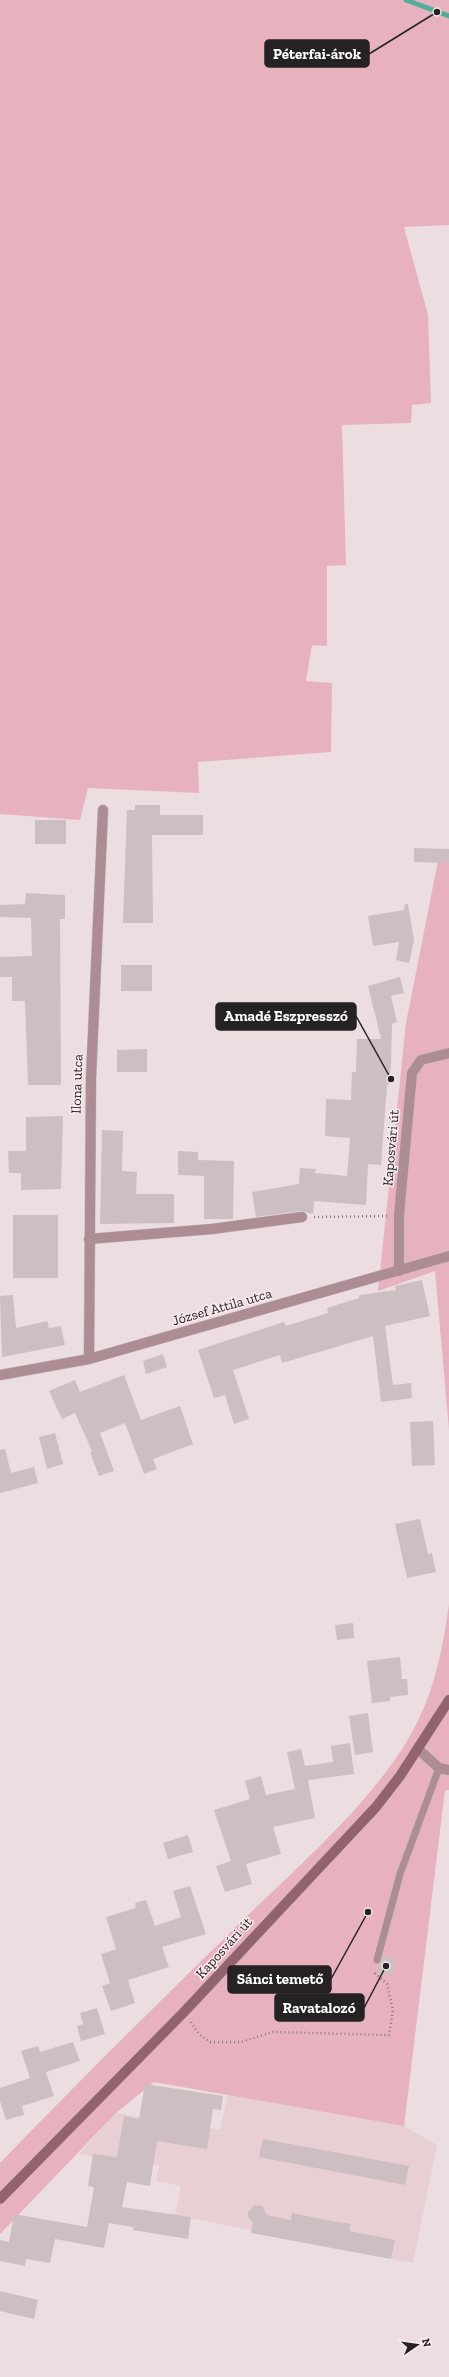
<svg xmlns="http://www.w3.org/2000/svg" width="449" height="2377" viewBox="0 0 449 2377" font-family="'Zilla Slab',serif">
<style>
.built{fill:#e7cfd4}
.green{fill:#e7b2be}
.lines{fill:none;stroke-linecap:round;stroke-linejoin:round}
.stream{stroke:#53ad99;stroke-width:5}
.building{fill:#ccbec1}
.lane-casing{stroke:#c8bbbf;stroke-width:8}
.street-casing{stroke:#c8bbbf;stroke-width:11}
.secondary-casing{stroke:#c8bbbf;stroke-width:11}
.path{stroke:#867d7f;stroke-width:2.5;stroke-dasharray:1 3;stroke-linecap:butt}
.lane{stroke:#ad8c94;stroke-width:7}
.street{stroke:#ad8c94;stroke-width:10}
.secondary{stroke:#92636e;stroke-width:10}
.labels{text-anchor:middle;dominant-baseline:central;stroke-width:3;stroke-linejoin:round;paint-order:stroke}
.street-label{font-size:14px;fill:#262122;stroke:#faebee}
.leader{fill:none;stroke:#262122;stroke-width:1.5}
.callout-dot{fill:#262122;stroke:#faebee;stroke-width:1.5}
.callout{fill:#262122;stroke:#262122;stroke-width:1.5}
.callout-label{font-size:15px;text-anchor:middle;font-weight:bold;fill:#fff}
</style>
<rect width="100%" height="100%" fill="#ecdde1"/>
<path class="built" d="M228,2095L404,2126L437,2145L413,2263L175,2215L181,2186L156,2181L159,2165L79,2154L116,2113L220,2130Z"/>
<g class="green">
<path d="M0,0H449V225L404,227L428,315L431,403L412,405L411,423L342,425L346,565L327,566V646L312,645L306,681L332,683L331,752L198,762L199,793L88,788L80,820L0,814Z"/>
<path d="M439,856L449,858V1430L435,1271L378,1291L406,1023Z"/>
<path d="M449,1604V1790H445L404,2126L154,2082L116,2113L0,2234V2163C79,2081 160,2001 242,1921C298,1866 361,1813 404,1746C432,1702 442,1655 449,1604Z"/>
</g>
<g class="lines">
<path class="stream" d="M406,0L449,16"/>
</g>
<g class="building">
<path d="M135,805H160V815H203V835H152L153,923H123L127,810H135Z"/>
<rect x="35" y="820" width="31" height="24"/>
<path d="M414,848L449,849V863L414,862Z"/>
<path d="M26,893L65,895V919H60L61,1085H28L25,1001H12V977H0V957L32,956L31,918L0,917V905L25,904Z"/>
<path d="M405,904H408L414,940L409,963L396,960L399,942L373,946L368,916L404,910Z"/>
<rect x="121" y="965" width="31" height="26"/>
<path d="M400,977L404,993L391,996L397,1022L392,1024L391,1063L389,1085H387L381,1165L368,1164L366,1205L314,1201L313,1214L301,1211L256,1217L252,1192L299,1184L300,1168L316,1169L315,1173L347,1176L350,1138L325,1136L326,1099L351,1100L352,1072H356L357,1039H381L368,986Z"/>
<path d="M147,1049V1072H117V1050Z"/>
<path d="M63,1116L61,1189L21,1190V1173H9L8,1151H26V1117Z"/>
<path d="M102,1130L123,1131L122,1171L137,1172L136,1194H174V1223L100,1224Z"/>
<path d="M178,1151L198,1152V1160L234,1161L233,1219H204V1176L178,1175Z"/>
<rect x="13" y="1215" width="45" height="63"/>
<path d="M422,1280L430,1316L385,1326L393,1385L411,1383L412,1398L381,1402L373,1336L282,1363L280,1355L233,1370L249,1419L234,1424L225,1395L214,1398L198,1350L284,1322L286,1326L328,1313L327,1308L359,1298V1295L396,1290L395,1286Z"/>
<path d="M13,1295L16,1328L47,1321L49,1328L61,1326L65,1345L2,1357L0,1296Z"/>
<path d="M163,1354L167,1367L146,1374L143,1361Z"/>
<path d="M124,1375L141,1420L180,1406L193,1444L153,1459L157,1469L144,1474L125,1423L100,1433L114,1471L99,1476L90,1452L92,1451L75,1413L62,1419L49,1391L75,1380L80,1392Z"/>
<path d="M433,1421L435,1465L412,1466L410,1422Z"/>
<path d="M55,1433L63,1464L47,1469L39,1437Z"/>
<path d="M5,1449L11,1473L34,1467L38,1483L0,1493V1450Z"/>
<path d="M420,1519L428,1554L432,1553L436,1572L407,1578L395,1524Z"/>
<path d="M353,1623L354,1638L337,1640L335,1625Z"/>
<path d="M400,1657L402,1679H407L408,1695L390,1697V1701L372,1703L367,1661Z"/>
<path d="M368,1713L373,1752L355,1755L349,1716Z"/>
<path d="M350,1743L354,1774L308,1780L315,1818L273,1827L281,1854L246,1864L252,1884L225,1892L216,1866L231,1861L214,1810L250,1799L245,1781L261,1776L266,1795L295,1789L287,1752L301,1749L305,1766L333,1762L331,1746Z"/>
<path d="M188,1835L193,1852L168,1859L163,1843Z"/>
<path d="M190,1886L206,1934L162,1947L169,1967L128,1980L135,2003L111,2011L102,1986L110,1983L101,1954L116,1949L106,1917L136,1908L135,1903L146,1900L155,1926L181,1917L173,1891Z"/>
<path d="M383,1957L395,1959L393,1975L377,1973L378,1965Z"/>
<path d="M97,2008L105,2034L81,2041L77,2026L83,2024L80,2013Z"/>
<path d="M73,2042L80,2061L46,2072L54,2096L22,2106L24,2115L6,2120L0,2101V2088L30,2078L21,2051L38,2046L40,2052Z"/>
<path d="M145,2084L223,2096L221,2110L213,2109L207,2149L157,2141L150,2186L127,2182L122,2207L191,2217L188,2239L133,2230V2227L109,2223L104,2248L55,2239L50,2263L26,2259L25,2266L0,2261V2240L9,2242L14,2214L87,2227L94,2187L88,2186L93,2154L117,2157L124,2116L139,2119Z"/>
<path d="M263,2139L409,2166L405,2185L259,2157Z"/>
<path d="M254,2205L262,2206L267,2215L291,2220L292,2213L331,2221L351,2224L349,2231L395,2240L391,2259L251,2233L253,2222L248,2217V2212Z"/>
<path d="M0,2291L38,2300L34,2319L0,2311Z"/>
</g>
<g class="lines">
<defs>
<path id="lane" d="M377,1960L400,1874L439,1768"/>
<g id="street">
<path d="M89,1239L212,1229L302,1217"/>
<path d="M399,1271V1215L412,1073L421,1060L449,1053"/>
<path d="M89,1359L91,1078L103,810"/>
<path d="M0,1375L89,1359L449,1256"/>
<path d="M418,1749L439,1768L449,1770"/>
</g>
<path id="secondary" d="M0,2199L185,2011L376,1807L400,1776L449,1700"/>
</defs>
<use href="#lane" class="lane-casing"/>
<use href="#street" class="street-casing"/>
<use href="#secondary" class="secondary-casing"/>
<g class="path">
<path d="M314,1217L387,1216"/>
<path d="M191,2022L199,2034L210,2042H241L273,2032L389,2035L393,2010L387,1984L375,1973V1970"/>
</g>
<use href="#lane" class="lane"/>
<use href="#street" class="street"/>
<use href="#secondary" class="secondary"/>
</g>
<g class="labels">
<g class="street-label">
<text transform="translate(77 1084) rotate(-88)">Ilona utca</text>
<text transform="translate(391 1148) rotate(-85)">Kaposvári út</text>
<text transform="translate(222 1307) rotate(-16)">József Attila utca</text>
<text transform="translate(224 1948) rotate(-48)">Kaposvári út</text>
</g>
</g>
<path class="leader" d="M437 12L369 54M391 1079L356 1016M368 1912L331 1979M386 1966L364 2008"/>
<g class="callout-dot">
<circle cx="437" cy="12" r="4"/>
<circle cx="391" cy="1079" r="4"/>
<circle cx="368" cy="1912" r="4"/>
<circle cx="386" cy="1966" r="4"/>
</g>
<g class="callout">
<rect x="265" y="40" width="104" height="27" rx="4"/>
<rect x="216" y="1003" width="140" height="27" rx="4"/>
<rect x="228" y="1966" width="103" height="27" rx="4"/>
<rect x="275" y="1994" width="89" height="27" rx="4"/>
</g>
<g class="callout-label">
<text x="317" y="59">Péterfai-árok</text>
<text x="286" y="1021">Amadé Eszpresszó</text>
<text x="280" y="1984">Sánci temető</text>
<text x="319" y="2013">Ravatalozó</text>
</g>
<g transform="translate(417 2345) rotate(77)" stroke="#faebee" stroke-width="3" paint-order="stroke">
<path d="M0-3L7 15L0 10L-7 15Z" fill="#262122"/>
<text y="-6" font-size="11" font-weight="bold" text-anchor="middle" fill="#262122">N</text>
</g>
</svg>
